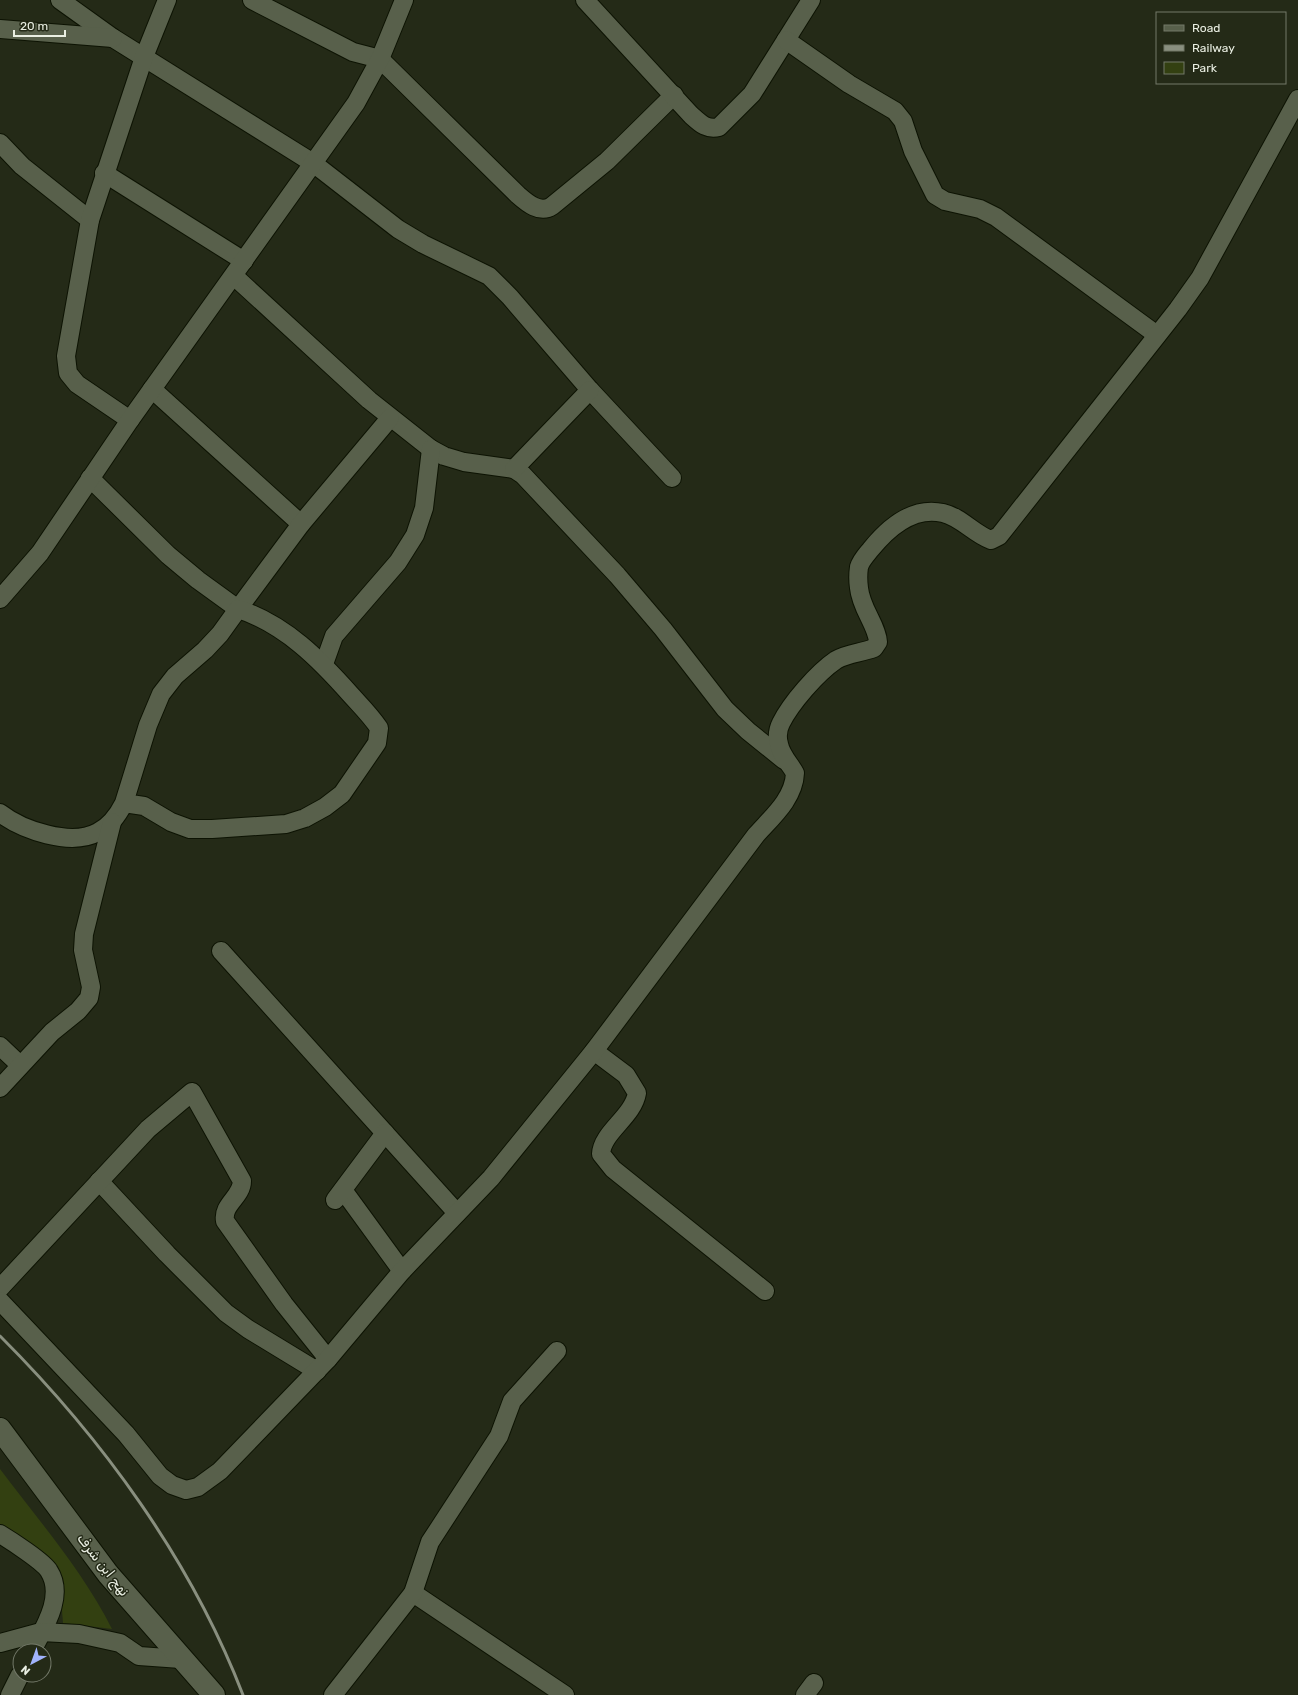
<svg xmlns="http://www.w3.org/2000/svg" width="1298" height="1695" viewBox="0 0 1298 1695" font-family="Rubik,Cairo,sans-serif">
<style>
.green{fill:#334011}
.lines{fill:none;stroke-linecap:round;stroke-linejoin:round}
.street-casing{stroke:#0d1303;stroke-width:20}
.secondary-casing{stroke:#0d1303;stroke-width:24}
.street{stroke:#58604b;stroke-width:18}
.secondary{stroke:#58604b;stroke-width:22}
.rail{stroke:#898f7f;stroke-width:3}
.labels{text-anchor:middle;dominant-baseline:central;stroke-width:3;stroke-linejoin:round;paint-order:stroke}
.street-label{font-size:14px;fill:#eaefe3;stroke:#242a17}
</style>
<rect width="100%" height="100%" fill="#242a17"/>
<path class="green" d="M0,1469C39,1521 83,1571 112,1629L63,1623L60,1586L0,1528Z"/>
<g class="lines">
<defs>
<g id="street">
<path d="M60,0L113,38L313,163L398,229L423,244L489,276L510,297L590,390L672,478"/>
<path d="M252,0L353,52L380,59L518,195C527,203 540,214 552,206L607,161L674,95"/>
<path d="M585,0L691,115C700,123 706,130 719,127L752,94L811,0"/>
<path d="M0,29L113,38"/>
<path d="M786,40L849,84L895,111L903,121L913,151L935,195L945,201L980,209L996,217L1157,335"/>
<path d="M0,143L22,166L90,220"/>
<path d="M104,173L244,261"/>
<path d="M234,276L369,400L431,449L444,456L464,462L514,469L523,475L617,575L663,629L725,709L748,731L784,760"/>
<path d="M152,389L301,524"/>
<path d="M130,420L77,384L68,373L66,356L90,220L144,57L167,0"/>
<path d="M514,469L590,390"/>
<path d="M90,478L168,555L198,580L238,609L301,524L390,418"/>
<path d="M0,599L40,553L130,420L356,103L380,59L404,0"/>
<path d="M324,664L334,636L398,562L415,535L424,508L431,449"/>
<path d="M0,813C22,830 71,847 98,832C110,826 118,815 124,803L148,725L161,694L175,676L205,650L220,634L238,609C285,624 320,660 351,695C361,706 371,716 379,728L377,743L342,794L325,807L305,818L286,824L212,829H190L171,822L144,806L124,803"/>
<path d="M221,951L457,1213"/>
<path d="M0,1046L20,1065"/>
<path d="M594,1051L626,1075L637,1093C633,1117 602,1132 601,1154L613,1169L765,1291"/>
<path d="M0,1088L52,1032L78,1011L89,998L91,987L83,950L84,934L112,822"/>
<path d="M99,1181L167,1254L226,1313L248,1329L317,1371"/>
<path d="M343,1190L402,1271"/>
<path d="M335,1200L385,1133"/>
<path d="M0,1288L148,1129L192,1092L242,1181C242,1197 222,1204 225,1221L284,1304L328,1359"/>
<path d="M0,1301L126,1434L160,1476L172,1485L186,1490L198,1487L220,1471L328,1359L402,1271L491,1178L594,1051L756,835C771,818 794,799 795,773C790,764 781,755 779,744C777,737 778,729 781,723C791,703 817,673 836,660C848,653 861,653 874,648L878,642C877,625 861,609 859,588C858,581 858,574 859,567C861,560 867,554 871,549C888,528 913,506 943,513C961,517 974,534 991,540L999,536L1178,309L1200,278L1298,99"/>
<path d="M0,1534C10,1540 44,1562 49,1571C65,1596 44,1628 32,1651"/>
<path d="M413,1593L565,1695"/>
<path d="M0,1643L41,1632L79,1634L120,1643L139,1656L181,1659"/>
<path d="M10,1695L20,1675"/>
<path d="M333,1695L413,1593L430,1542L499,1436L512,1401L557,1351"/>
<path d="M805,1695L814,1683"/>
</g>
<path id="secondary" d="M0,1429L108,1574L214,1695"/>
</defs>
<use href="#street" class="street-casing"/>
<use href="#secondary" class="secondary-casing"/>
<use href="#street" class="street"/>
<use href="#secondary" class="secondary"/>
<path class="rail" d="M0,1336C102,1438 191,1560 243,1695"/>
</g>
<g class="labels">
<g class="street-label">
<text transform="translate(103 1565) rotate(52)">نهج ابن شرف</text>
</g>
</g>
<rect x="1156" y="12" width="130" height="72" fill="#242a17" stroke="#737969"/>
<rect x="1164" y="25" width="20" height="6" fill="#58604b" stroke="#737969"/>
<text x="1192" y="32" font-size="12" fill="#eaefe3">Road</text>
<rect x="1164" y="45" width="20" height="6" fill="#898f7f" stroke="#737969"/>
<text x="1192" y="52" font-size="12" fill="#eaefe3">Railway</text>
<rect x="1164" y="62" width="20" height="12" fill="#334011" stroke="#737969"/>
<text x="1192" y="72" font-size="12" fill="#eaefe3">Park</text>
<g transform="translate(32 1663) rotate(221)"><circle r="19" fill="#242a17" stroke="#737969"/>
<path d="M0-3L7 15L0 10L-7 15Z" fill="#a1b3fd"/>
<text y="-6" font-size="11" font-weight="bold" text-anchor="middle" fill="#eaefe3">N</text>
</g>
<path d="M14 30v6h51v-6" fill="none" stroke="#eaefe3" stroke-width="2"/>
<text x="20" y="30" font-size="12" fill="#eaefe3" stroke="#242a17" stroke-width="3" paint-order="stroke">20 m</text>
</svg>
